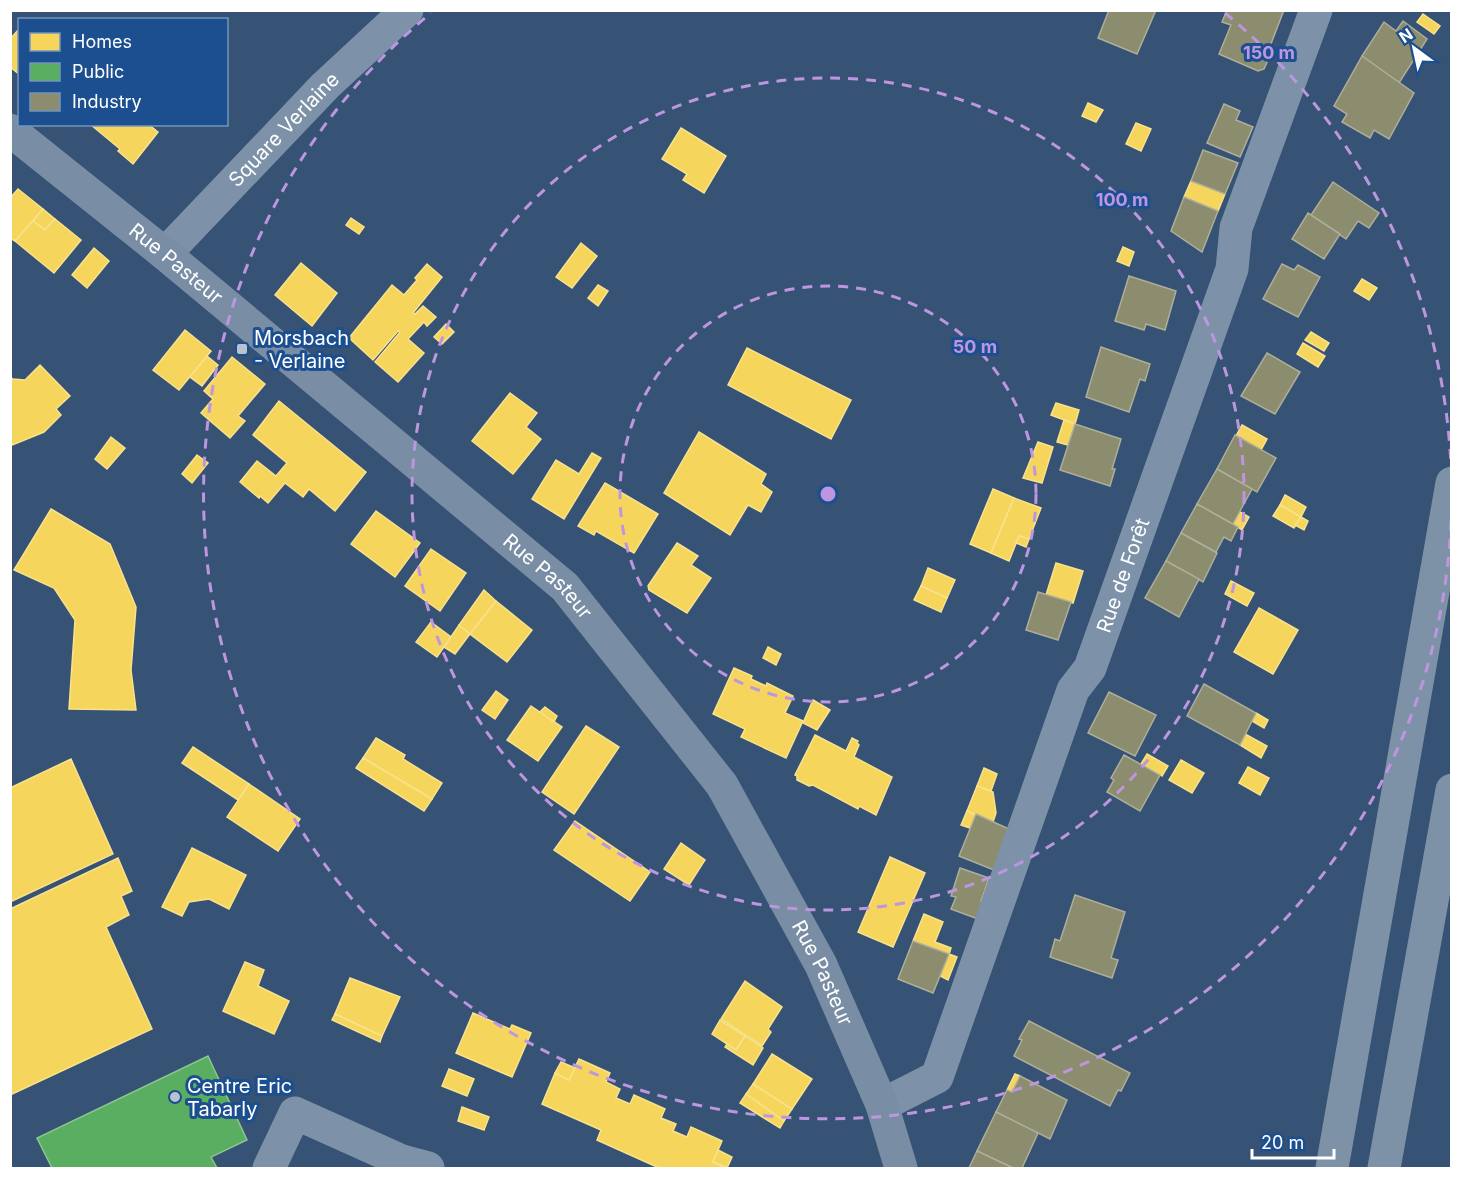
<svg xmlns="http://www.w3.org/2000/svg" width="1462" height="1179" viewBox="0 0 1462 1179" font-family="Inter,sans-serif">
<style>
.homes{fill:#f6d55c;stroke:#f9e28d;stroke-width:1.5}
.public{fill:#5aae61;stroke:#8cc690;stroke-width:1.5}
.industry{fill:#8c8c6e;stroke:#aeae9a;stroke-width:1.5}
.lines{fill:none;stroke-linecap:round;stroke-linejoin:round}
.minor{stroke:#7d92a8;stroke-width:33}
.secondary{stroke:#798da4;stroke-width:33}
.motorway{stroke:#7e92a7;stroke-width:33}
.ring{fill:none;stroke:#bd96df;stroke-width:3;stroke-dasharray:10 8}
.poi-dot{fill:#b9c2ce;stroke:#1b4f8f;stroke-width:2}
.labels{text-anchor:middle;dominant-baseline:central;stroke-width:6;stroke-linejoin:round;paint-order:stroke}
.street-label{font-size:20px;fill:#fff;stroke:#1b4f8f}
.poi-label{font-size:20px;fill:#fff;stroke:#1b4f8f;text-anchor:start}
.centre{fill:#bd96df;stroke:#1b4f8f;stroke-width:3}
.ring-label{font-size:18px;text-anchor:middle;font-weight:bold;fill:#bd96df;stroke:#1b4f8f;stroke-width:6;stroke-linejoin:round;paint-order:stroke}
</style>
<rect width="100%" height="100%" fill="#365274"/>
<g class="homes">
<path d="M1423,14L1440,26L1434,34L1417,22Z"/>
<path d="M20,28V75L10,67V39Z"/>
<path d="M1088,103L1103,110L1096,122L1082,116Z"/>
<path d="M1136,123L1151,129L1141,151L1126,144Z"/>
<path d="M90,124H148L158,132L133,164L118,151L120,149Z"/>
<path d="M681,128L726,156L704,193L683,180L687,174L662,159Z"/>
<path d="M1191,181L1225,194L1218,211L1184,197Z"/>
<path d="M18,189L43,209L15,241L10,238V198Z"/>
<path d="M43,209L55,219L45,230L33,221Z"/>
<path d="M351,218L364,227L359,234L346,225Z"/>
<path d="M55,219L81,240L54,273L15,241L33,221L45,230Z"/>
<path d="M581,243L597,256L572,288L556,277Z"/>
<path d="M1123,247L1134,252L1129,266L1117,261Z"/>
<path d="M94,248L109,261L87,288L72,275Z"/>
<path d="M301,263L337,293L312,326L275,295Z"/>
<path d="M427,264L442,277L413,313L415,314L423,306L436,317L427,326L424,322L408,339L424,353L398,382L375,362L400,332L398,331L373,360L349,338L392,285L404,295L417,280L415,278Z"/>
<path d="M1362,279L1377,288L1369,300L1354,291Z"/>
<path d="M598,285L608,291L598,306L588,298Z"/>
<path d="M446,324L454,332L442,344L434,337Z"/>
<path d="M185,330L211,351L179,390L153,370Z"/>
<path d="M1311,332L1329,343L1324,351L1305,340Z"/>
<path d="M1303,343L1325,356L1318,367L1297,354Z"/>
<path d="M747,348L851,400L831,439L728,385Z"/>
<path d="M207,356L218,365L202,386L190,377Z"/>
<path d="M232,357L265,384L238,416L245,421L230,438L201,413L213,399L204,391Z"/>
<path d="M40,365L70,396L56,409L61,415L44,432L10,446V377L13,379L25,380Z"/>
<path d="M510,393L537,413L526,427L541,439L513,474L472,441Z"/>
<path d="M279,401L366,472L335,511L309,489L303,497L285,483L268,503L260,496L259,498L240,482L257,461L276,476L287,463L253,435Z"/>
<path d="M1056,403L1079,410L1075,424L1051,415Z"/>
<path d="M1064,420L1075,424L1068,445L1057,442Z"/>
<path d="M1242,425L1267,439L1261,450L1236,436Z"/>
<path d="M699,432L766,474L761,484L772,492L761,512L748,505L730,535L664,493Z"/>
<path d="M111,437L125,448L107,469L95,459Z"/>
<path d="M1038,442L1053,447L1042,483L1023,478Z"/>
<path d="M592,453L601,458L564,519L532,499L556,460L579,474Z"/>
<path d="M197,455L208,463L192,483L182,474Z"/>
<path d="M605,483L658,514L634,553L596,531L594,535L578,526Z"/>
<path d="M993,489L1014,498L991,553L970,544Z"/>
<path d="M1285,495L1306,507L1301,517L1280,505Z"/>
<path d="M1014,498L1041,508L1029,539L1019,536L1009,561L991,553Z"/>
<path d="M1280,505L1301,517L1294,528L1273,516Z"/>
<path d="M51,509L110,544L136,607L131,670L136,710L69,709L75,620L54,588L14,570Z"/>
<path d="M376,511L420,543L395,577L351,544Z"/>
<path d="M1240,512L1249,517L1242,530L1233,524Z"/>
<path d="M1301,517L1308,521L1304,530L1295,525Z"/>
<path d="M1019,536L1029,539L1026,547L1016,543Z"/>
<path d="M677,543L698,556L691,565L711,578L687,613L649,590L648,586Z"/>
<path d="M431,549L466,573L440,611L405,586Z"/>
<path d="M1056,563L1083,571L1073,603L1046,595Z"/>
<path d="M928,568L955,580L947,598L921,586Z"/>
<path d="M1231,581L1254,593L1247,606L1225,594Z"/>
<path d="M921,586L947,598L941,612L914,600Z"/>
<path d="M484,590L496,601L470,634L459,625Z"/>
<path d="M496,601L532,630L507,662L470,634Z"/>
<path d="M1259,608L1298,630L1273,674L1234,652Z"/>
<path d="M431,622L451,637L437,657L416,642Z"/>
<path d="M459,625L470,634L455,654L444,647Z"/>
<path d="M768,647L781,654L776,665L763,658Z"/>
<path d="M734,668L752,676L751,679L766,686L767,683L793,696L785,713L803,721L786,758L741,737L745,729L713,714Z"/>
<path d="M496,691L508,700L495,719L482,710Z"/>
<path d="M813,700L830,710L817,730L803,723Z"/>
<path d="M531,706L562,727L538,761L507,740Z"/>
<path d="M545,707L557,716L554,722L540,712Z"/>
<path d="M1256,713L1268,720L1264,728L1252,721Z"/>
<path d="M586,726L619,747L574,814L542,792Z"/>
<path d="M1245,734L1267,746L1261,758L1240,745Z"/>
<path d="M815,735L846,751L852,738L858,741L857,743L859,745L854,757L892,777L876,815L859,806L858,809L813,785L809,786L797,780V776L795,775Z"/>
<path d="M376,738L405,755L403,759L442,783L432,799L363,758Z"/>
<path d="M193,747L249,784L238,800L182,763Z"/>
<path d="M1147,754L1168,766L1162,776L1141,764Z"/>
<path d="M363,758L432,799L424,811L356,768Z"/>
<path d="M71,759L113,854L10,902V788Z"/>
<path d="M1181,760L1204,773L1192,793L1169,780Z"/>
<path d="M1248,767L1269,778L1260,795L1239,783Z"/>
<path d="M984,768L997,774L991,791L977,786Z"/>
<path d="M249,784L300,819L278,851L227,817Z"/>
<path d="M977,786L993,792L996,813L993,822L967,811Z"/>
<path d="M967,811L976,815L970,828L961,825Z"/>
<path d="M575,821L650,872L630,901L554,850Z"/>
<path d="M681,843L705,860L689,885L664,869Z"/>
<path d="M192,848L246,875L229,909L209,899L189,902L182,916L162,907Z"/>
<path d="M890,857L925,873L893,947L858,932Z"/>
<path d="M118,858L132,891L121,896L129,915L106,927L152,1029L10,1095V909Z"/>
<path d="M924,914L943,922L935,942L951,948L949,954L913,941Z"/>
<path d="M949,954L957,957L948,980L940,976Z"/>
<path d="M245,962L264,970L258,986L289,1001L274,1034L223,1011Z"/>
<path d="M350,978L400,997L382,1036L335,1014Z"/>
<path d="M745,981L782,1007L768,1029L771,1032L762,1046L721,1019Z"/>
<path d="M473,1013L510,1029L512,1025L531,1033L512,1077L456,1053Z"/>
<path d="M335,1014L382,1036L380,1042L332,1020Z"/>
<path d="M720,1020L745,1036L736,1050L712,1034Z"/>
<path d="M745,1036L763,1048L753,1065L725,1047L727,1044L736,1050Z"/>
<path d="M772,1054L812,1079L792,1109L753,1084Z"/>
<path d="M579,1059L610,1073L606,1082L620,1089L616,1098L630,1104L634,1095L665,1109L661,1118L676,1124L673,1131L687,1137L691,1127L722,1141L713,1162L727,1168H656L657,1167L597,1140L601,1130L542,1104L555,1073L569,1080Z"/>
<path d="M561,1062L575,1068L569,1080L555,1073Z"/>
<path d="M449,1069L474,1079L467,1096L442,1086Z"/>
<path d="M1015,1074L1020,1076L1012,1092L1007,1090Z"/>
<path d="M753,1084L792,1109L784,1121L746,1094Z"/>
<path d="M746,1094L784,1121L780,1128L740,1103Z"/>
<path d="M462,1107L489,1117L484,1130L458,1121Z"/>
<path d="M718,1150L732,1157L727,1168L713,1162Z"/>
</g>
<path class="public" d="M208,1056L247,1140L211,1157L217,1168H52L37,1138Z"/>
<g class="industry">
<path d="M1109,10H1156L1137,54L1098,38Z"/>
<path d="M1227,10H1284L1269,49L1268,60L1264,69L1258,71L1219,54L1231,25L1222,22Z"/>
<path d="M1403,21L1427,39L1399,83L1362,56L1384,22L1396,31Z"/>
<path d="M1362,56L1414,93L1389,139L1374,130L1370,138L1342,122L1347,114L1334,106Z"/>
<path d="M1224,104L1240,111L1236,120L1253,127L1240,157L1207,143Z"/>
<path d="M1203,150L1238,163L1225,194L1191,181Z"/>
<path d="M1333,182L1379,213L1369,228L1358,221L1346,239L1311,215Z"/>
<path d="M1184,197L1218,211L1202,252L1171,231Z"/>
<path d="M1308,213L1340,234L1324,259L1292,239Z"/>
<path d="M1282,264L1294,270L1298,265L1320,277L1298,317L1263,299Z"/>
<path d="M1129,276L1176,291L1165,330L1146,324L1144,330L1115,321Z"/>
<path d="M1101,347L1150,364L1145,381L1140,379L1129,412L1086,397Z"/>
<path d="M1267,353L1300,372L1275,414L1241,396Z"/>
<path d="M1075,424L1121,439L1112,469H1115L1110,486L1060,470Z"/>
<path d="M1235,435L1276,458L1257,492L1217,469Z"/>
<path d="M1217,469L1252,489L1233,524L1197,504Z"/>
<path d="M1197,504L1238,527L1231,541L1224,537L1216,552L1181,533Z"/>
<path d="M1181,533L1217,553L1203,582L1166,561Z"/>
<path d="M1166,561L1199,579L1179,617L1145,598Z"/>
<path d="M1038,592L1071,602L1058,640L1026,630Z"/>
<path d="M1204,684L1256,713L1240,745L1187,716Z"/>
<path d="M1109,692L1156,715L1135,756L1088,733Z"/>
<path d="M1124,755L1160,775L1140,811L1107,792L1114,780L1111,778Z"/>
<path d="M976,814L1011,830L994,870L959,856Z"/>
<path d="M960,868L989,878L981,901L983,902L978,919L951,909L956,897L951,896Z"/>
<path d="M1075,895L1125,912L1111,958L1118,960L1112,978L1050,957L1055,939L1060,941Z"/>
<path d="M913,941L949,954L933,993L898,979Z"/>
<path d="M1029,1021L1130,1073L1121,1091L1118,1090L1110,1106L1014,1056L1022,1040L1019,1039Z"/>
<path d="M1020,1076L1067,1100L1050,1139L996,1112L1007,1090L1012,1092Z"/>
<path d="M996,1112L1038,1133L1022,1168H1013L977,1151Z"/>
<path d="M977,1151L1013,1168H969Z"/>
</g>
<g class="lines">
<g class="minor">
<path id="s1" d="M165,254L325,86L407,10"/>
<path id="s2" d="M882,1105L937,1077L1073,690L1090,668L1232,269L1236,228L1316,10"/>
<path d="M269,1168L295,1113L402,1161L428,1168"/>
</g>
<path class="secondary" id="s3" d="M10,130L165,254L565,587L722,785L821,965L882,1105L901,1168"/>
<g class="motorway">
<path d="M1332,1168L1452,483"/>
<path d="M1384,1168L1452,790"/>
</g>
</g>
<g class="ring">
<circle cx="828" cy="494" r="208"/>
<circle cx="828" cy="494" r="416"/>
<path d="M1451 521A624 624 0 1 1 431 13M1225 13A624 624 0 0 1 1451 467"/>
</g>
<g class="poi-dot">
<rect x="236" y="343" width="12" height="12" rx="3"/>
<circle cx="175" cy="1097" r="6"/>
</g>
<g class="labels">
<g class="street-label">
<text stroke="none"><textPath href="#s1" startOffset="172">Square Verlaine</textPath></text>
<text stroke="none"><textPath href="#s3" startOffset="213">Rue Pasteur</textPath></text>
<text stroke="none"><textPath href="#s2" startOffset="598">Rue de Forêt</textPath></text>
<text stroke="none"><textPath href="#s3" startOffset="699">Rue Pasteur</textPath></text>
<text stroke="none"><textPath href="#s3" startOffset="1185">Rue Pasteur</textPath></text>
</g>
<g class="poi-label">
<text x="254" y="338">Morsbach<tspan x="254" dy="23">- Verlaine</tspan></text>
<text x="187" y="1086">Centre Eric<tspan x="187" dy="23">Tabarly</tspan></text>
</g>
</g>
<circle cx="828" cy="494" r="9" class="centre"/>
<g class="ring-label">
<text x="1269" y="59">150 m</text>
<text x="1122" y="206">100 m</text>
<text x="975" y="353">50 m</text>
</g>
<rect width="1462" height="1179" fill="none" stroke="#ffffff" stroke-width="24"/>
<rect x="18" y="18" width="210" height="108" fill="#1b4f8f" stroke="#7695bc" stroke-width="1.5"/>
<rect x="30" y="33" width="30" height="18" fill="#f6d55c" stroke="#7695bc" stroke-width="1.5"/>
<text x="72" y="48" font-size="18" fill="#ffffff">Homes</text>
<rect x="30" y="63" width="30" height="18" fill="#5aae61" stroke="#7695bc" stroke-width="1.5"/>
<text x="72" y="78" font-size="18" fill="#ffffff">Public</text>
<rect x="30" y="93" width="30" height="18" fill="#8c8c6e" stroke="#7695bc" stroke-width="1.5"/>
<text x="72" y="108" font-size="18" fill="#ffffff">Industry</text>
<g transform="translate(1414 48) rotate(327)" stroke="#1b4f8f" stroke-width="4.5" paint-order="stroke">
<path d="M0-4.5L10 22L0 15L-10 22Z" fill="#ffffff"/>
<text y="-9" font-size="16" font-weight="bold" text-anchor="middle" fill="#ffffff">N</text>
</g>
<path d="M1252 1149v9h82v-9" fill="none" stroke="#ffffff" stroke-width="3"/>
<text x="1261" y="1149" font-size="18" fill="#ffffff" stroke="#1b4f8f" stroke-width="4.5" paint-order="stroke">20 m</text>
</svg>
